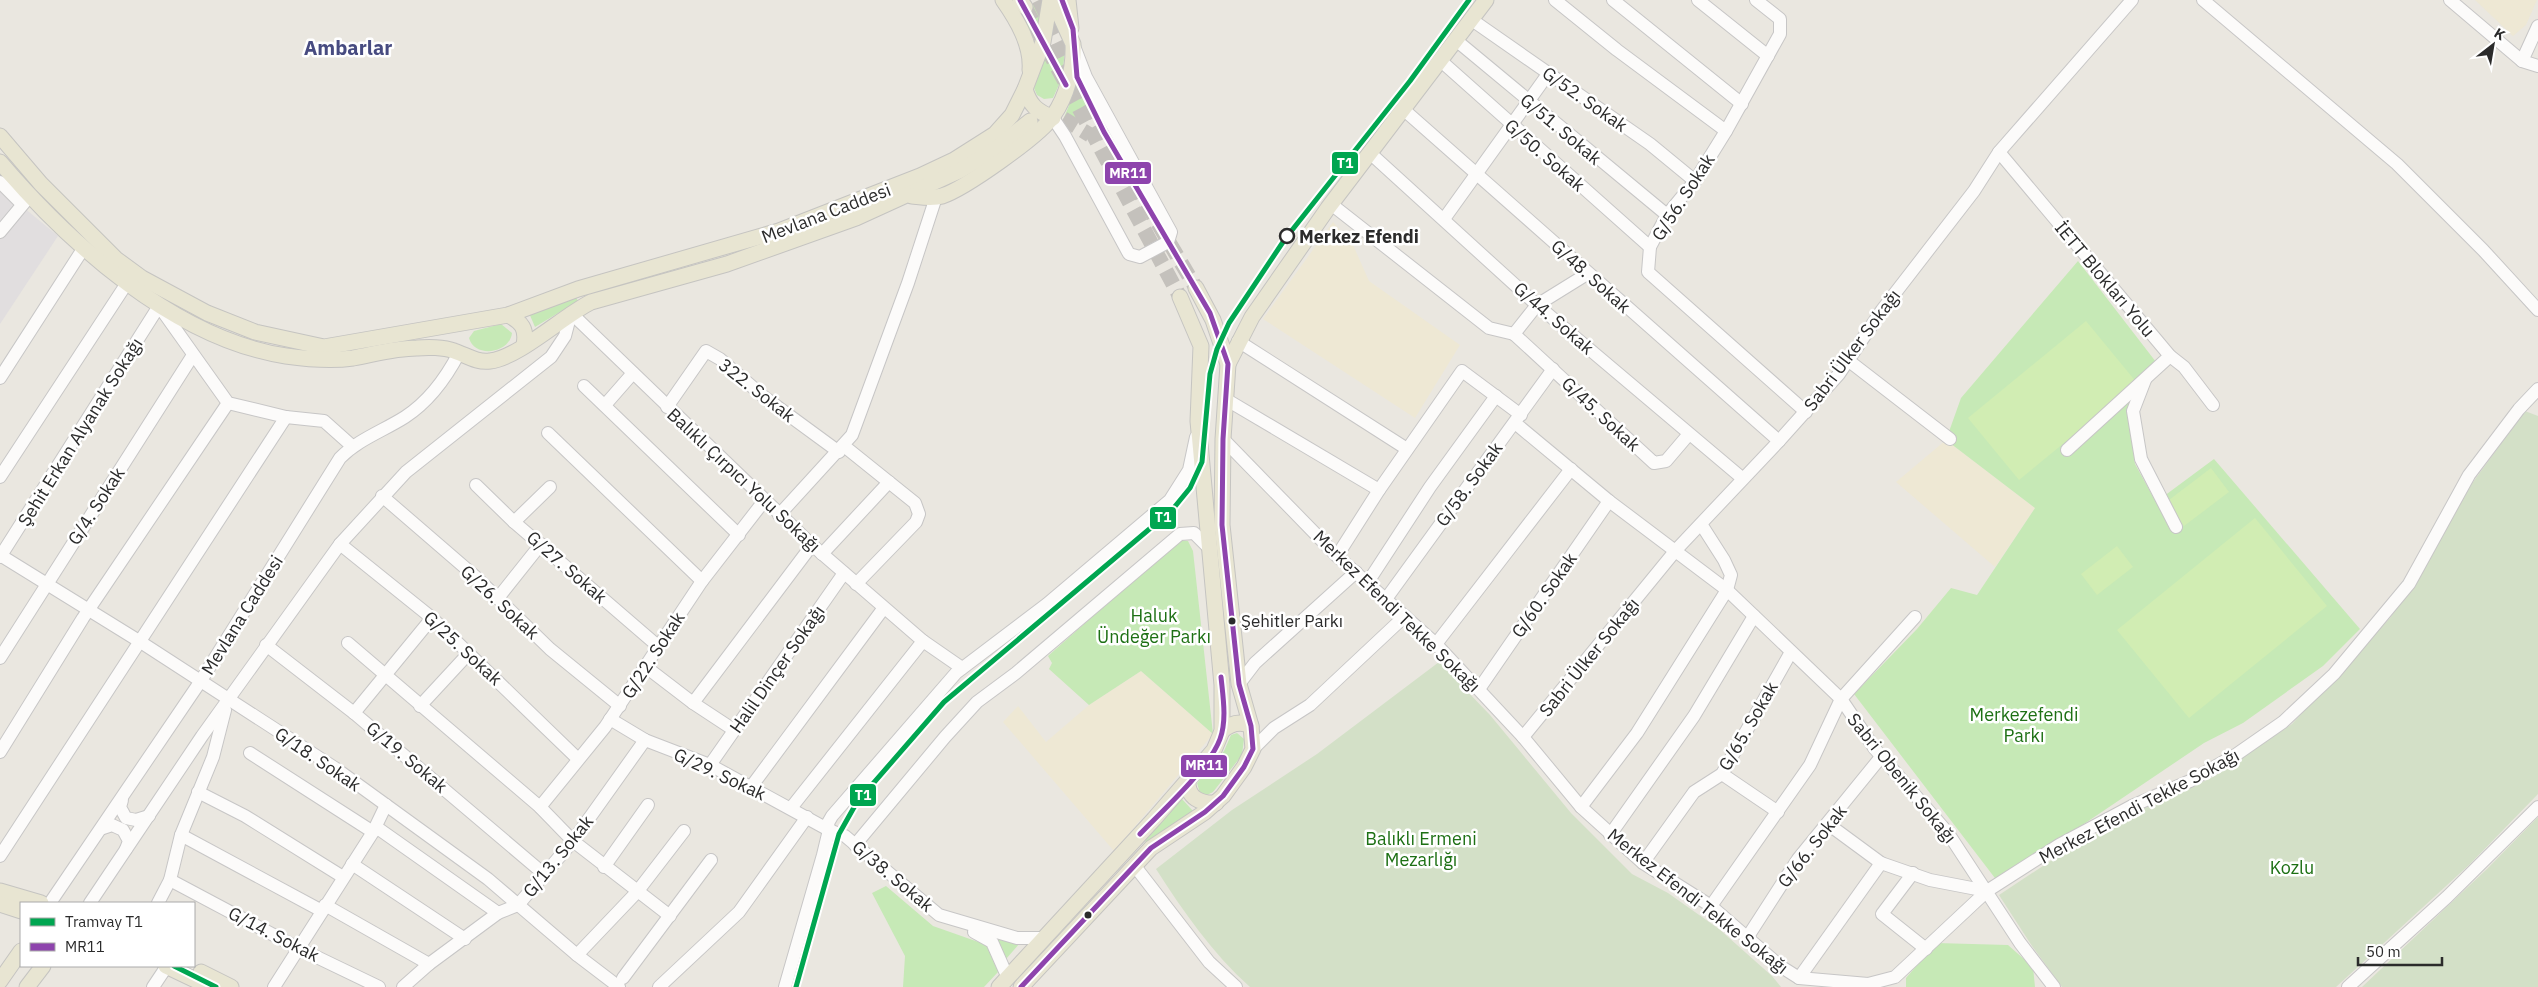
<svg xmlns="http://www.w3.org/2000/svg" width="2538" height="987" viewBox="0 0 2538 987" font-family="'IBM Plex Sans',sans-serif">
<style>
.industrial{fill:#e1dedf}
.education{fill:#eee8d4}
.green{fill:#c6e9b6}
.cemetery{fill:#d3e0c7}
.pitch{fill:#d1edb3}
.lines{fill:none;stroke-linecap:round;stroke-linejoin:round}
.major-tunnel{stroke:#c4c1bc;stroke-width:15;stroke-dasharray:15 8;stroke-linecap:butt}
.minor-casing{stroke:#c7c6c6;stroke-width:14}
.major-casing{stroke:#c5c4c1;stroke-width:17}
.minor{stroke:#fcfbfa;stroke-width:12}
.major{stroke:#e8e5d2;stroke-width:15}
.bus-1-casing{stroke:#fff;stroke-width:9}
.bus-1{stroke:#8e44ad;stroke-width:5}
.tram-1-casing{stroke:#fff;stroke-width:9}
.tram-1{stroke:#00a651;stroke-width:5}
.stop-dot{fill:#fff;stroke:#2b2b2b;stroke-width:2.5}
.bus-dot{fill:#2b2b2b;stroke:#fff;stroke-width:2}
.labels{text-anchor:middle;dominant-baseline:central;stroke-width:5;stroke-linejoin:round;paint-order:stroke}
.bus-label{font-size:17px;fill:#2b2b2b;stroke:#fff;text-anchor:start}
.street-label{font-size:18px;fill:#2b2b2b;stroke:#fff}
.stop-label{font-size:18px;font-weight:bold;fill:#2b2b2b;stroke:#fff;text-anchor:start}
.park-label{font-size:18px;fill:#1d7014;stroke:#fff}
.quarter-label{font-size:20px;font-weight:bold;fill:#474b80;stroke:#fff}
.line-badge{stroke:#fff;stroke-width:2}
.badge-label{font-size:14px;text-anchor:middle;font-weight:bold;fill:#fff}
</style>
<rect width="100%" height="100%" fill="#eae7e0"/>
<path class="industrial" d="M0,188L58,236L0,324Z"/>
<g class="education">
<path d="M2475,0H2537L2526,25L2513,36Z"/>
<path d="M1333,222L1353,245L1369,281L1460,345L1415,418L1263,319Z"/>
<path d="M1946,440L2035,508L1995,567L1896,482Z"/>
<path d="M1141,671L1213,734L1114,851L1003,722L1018,706L1046,742L1089,705Z"/>
</g>
<g class="green">
<path d="M1040,0H1044L1036,41L1020,12Z"/>
<path d="M1057,43L1065,50L1062,78L1053,98L1044,99L1037,95L1034,88L1049,48Z"/>
<path d="M1079,81L1089,104L1074,113L1078,121L1067,127L1063,120Z"/>
<path d="M2078,261L2156,362L2128,406L2135,464L2156,502L2214,459L2360,629L2323,666L2243,723L2204,743L1998,882L1854,694L1917,629L1951,588L1977,595L2035,508L1946,440L1961,398Z"/>
<path d="M576,297L578,301L535,327L529,313Z"/>
<path d="M501,324L512,333C510,353 475,359 469,338L474,331Z"/>
<path d="M1179,540L1188,541L1193,551L1213,734L1141,671L1089,705L1049,669L1052,663L1048,656Z"/>
<path d="M1237,733L1244,739L1242,755L1213,792L1207,795L1200,793L1197,783L1224,751L1231,735Z"/>
<path d="M1182,799L1193,811L1146,842L1145,841Z"/>
<path d="M886,886L933,926L987,945L997,964L998,972L984,987H903L905,956L872,893Z"/>
<path d="M994,937L1019,944L1006,959Z"/>
<path d="M1936,943L2008,945L2033,967L2035,987H1906V978Z"/>
</g>
<g class="cemetery">
<path d="M2525,411L2538,416V794L2470,864L2336,987H2062L2032,946L1999,895L2067,850L2145,808L2213,777L2292,724L2390,618L2424,567L2473,482Z"/>
<path d="M1439,662L1490,715L1571,813L1632,874L1668,893L1719,929L1772,976L1781,987H1250C1212,953 1183,911 1156,869L1232,810L1317,754Z"/>
<path d="M2538,817V987H2362L2487,869Z"/>
</g>
<g class="pitch">
<path d="M2086,321L2137,383L2019,480L1968,418Z"/>
<path d="M2211,468L2229,492L2184,526L2165,503Z"/>
<path d="M2255,518L2327,606L2189,718L2117,630Z"/>
<path d="M2117,546L2133,567L2097,595L2081,574Z"/>
</g>
<g class="lines">
<g class="major-tunnel">
<path d="M1039,0L1104,132L1196,288"/>
<path d="M1025,7L1180,297"/>
<path d="M1041,117L1059,116L1090,135"/>
</g>
<defs>
<g id="minor">
<path d="M1555,0L1617,50L1726,131"/>
<path d="M1613,0L1742,104"/>
<path d="M1698,0L1768,56"/>
<path d="M1756,0L1780,19V34L1726,131L1695,181L1667,215L1650,247L1648,272L1806,412"/>
<path d="M2203,0L2397,164L2483,250L2538,310"/>
<path d="M2450,0L2522,61L2538,66"/>
<path d="M1472,20L1650,144L1695,181"/>
<path d="M1457,41L1667,215"/>
<path d="M1441,61L1650,247"/>
<path d="M2522,61L2538,26"/>
<path d="M1403,109L1779,441"/>
<path d="M1053,118L1065,136L1129,254L1140,257L1168,242L1171,232L1086,77L1074,46"/>
<path d="M1999,152L2170,356L2184,367L2213,405"/>
<path d="M1370,153L1537,305L1742,478"/>
<path d="M0,182L22,204"/>
<path d="M1331,204L1489,328L1514,334"/>
<path d="M1444,219L1548,74"/>
<path d="M0,232L29,197"/>
<path d="M571,313L812,545L923,641L962,668"/>
<path d="M1514,334L1654,463L1666,461L1689,434"/>
<path d="M1514,334L1537,305L1587,274"/>
<path d="M1238,341L1407,449"/>
<path d="M1849,361L1950,439"/>
<path d="M0,378L83,249"/>
<path d="M2145,380L2133,411L2141,459L2176,527"/>
<path d="M584,386L739,535"/>
<path d="M1227,400L1379,490"/>
<path d="M605,405L633,373"/>
<path d="M667,407L706,351L720,359L764,397L839,452"/>
<path d="M1515,423L1609,501L1727,590L1841,699L1875,749L1948,833L2020,943L2054,987"/>
<path d="M548,433L702,581"/>
<path d="M1223,439L1337,556L1436,644L1523,737L1581,807L1643,863L1711,906L1780,966L1799,978L1868,984L1895,977L1987,891L2059,845L2132,806L2190,781L2237,754L2283,722L2334,674L2409,584L2469,475L2519,409L2538,389"/>
<path d="M844,446L915,503L919,514L916,522L856,584"/>
<path d="M2067,450L2170,356"/>
<path d="M0,477L127,283"/>
<path d="M476,485L514,522L659,647"/>
<path d="M382,496L477,578L550,649L620,706"/>
<path d="M779,515L852,435L908,283L936,197"/>
<path d="M514,522L550,487"/>
<path d="M340,544L432,618L578,759"/>
<path d="M822,554L889,482"/>
<path d="M0,555L139,641L335,768L488,879L577,955L619,987"/>
<path d="M1337,556L1379,490L1462,371L1521,415"/>
<path d="M0,557L159,306L228,403L286,417L324,421L352,446"/>
<path d="M1368,582L1430,487L1496,396"/>
<path d="M498,598L541,544"/>
<path d="M1386,599L1553,369"/>
<path d="M348,643L540,807L573,841L670,916"/>
<path d="M1436,644L1571,469"/>
<path d="M266,645L354,713L544,874"/>
<path d="M0,658L193,355"/>
<path d="M646,667L693,703L734,730"/>
<path d="M1239,684L1255,663L1356,572"/>
<path d="M1479,689L1609,501"/>
<path d="M693,703L812,545"/>
<path d="M420,706L469,653"/>
<path d="M354,713L432,618"/>
<path d="M610,719L645,740L710,765L829,830L845,836L939,915L1017,938H1044"/>
<path d="M1523,737L1676,550L1779,441L1839,374L1882,310L1974,191L1999,152L2132,0"/>
<path d="M1253,749L1274,728L1310,705L1405,616"/>
<path d="M0,752L83,618L228,403"/>
<path d="M250,753L373,832"/>
<path d="M710,765L844,573"/>
<path d="M1722,774L1778,812"/>
<path d="M751,787L883,609"/>
<path d="M198,792L245,816L343,877"/>
<path d="M122,800L120,807L126,818L136,820L149,816"/>
<path d="M540,807L605,727L702,581L764,501"/>
<path d="M1581,807L1637,733L1727,590L1731,575L1724,560L1701,524"/>
<path d="M791,808L923,641"/>
<path d="M1828,824L1881,863L1930,880L1987,891"/>
<path d="M376,827L498,913"/>
<path d="M103,828L112,825L123,830L129,841L126,849"/>
<path d="M181,835L322,911"/>
<path d="M1610,835L1694,716L1754,616"/>
<path d="M855,845L945,737L977,702L1016,673L1180,534L1194,533L1208,547"/>
<path d="M0,856L286,417"/>
<path d="M1643,863L1694,792L1722,774L1791,652"/>
<path d="M352,864L465,939"/>
<path d="M1134,865L1209,962L1236,987"/>
<path d="M604,867L648,805"/>
<path d="M1913,873L1882,914L1926,949"/>
<path d="M170,880L298,948L379,987"/>
<path d="M50,903L200,682L340,458C359,439 383,431 405,417C428,402 446,378 459,353"/>
<path d="M90,903L202,736L340,544L406,472L551,357L565,336L571,313"/>
<path d="M158,903L170,880L181,835L213,757L225,710"/>
<path d="M325,905L429,964"/>
<path d="M1711,906L1810,765L1841,699L1915,617"/>
<path d="M974,932L992,942L1008,978"/>
<path d="M1747,938L1798,859L1881,757"/>
<path d="M577,955L637,892L684,831"/>
<path d="M623,978L711,860"/>
<path d="M1799,978L1881,863"/>
<path d="M153,987L167,966"/>
<path d="M274,987L373,832L386,805"/>
<path d="M403,987L429,964L498,913L518,905L573,841L645,740"/>
<path d="M659,987L739,912L807,817"/>
<path d="M785,987L823,855L829,830L828,823L832,816L956,673L1047,604L1170,500L1189,470L1196,437"/>
<path d="M2348,987L2447,897L2538,807"/>
</g>
<g id="major">
<path d="M1003,0C1017,20 1032,45 1030,70"/>
<path d="M1020,0L1025,7"/>
<path d="M1068,0L1071,28"/>
<path d="M1025,89C1030,106 1037,111 1053,118"/>
<path d="M0,136L41,184L116,259L142,278L207,313L255,332L324,347L508,315L578,289L779,231L920,176L954,160L995,134L1012,115L1025,89L1043,42L1050,0"/>
<path d="M0,162C70,244 175,339 286,356C307,359 332,361 353,358C375,354 395,348 417,348C427,347 444,347 454,351C466,355 477,363 490,361C518,358 563,316 591,302L727,264L856,218L959,171L993,151L1030,121"/>
<path d="M912,196C922,197 932,199 942,196C964,189 1041,135 1053,116C1067,96 1074,69 1073,44L1053,0"/>
<path d="M508,315C522,322 527,329 524,345"/>
<path d="M1228,364L1252,317L1328,208L1486,0"/>
<path d="M1222,731C1231,723 1241,721 1251,726"/>
<path d="M1188,781C1187,798 1201,804 1216,803"/>
<path d="M0,891L41,903"/>
<path d="M0,904L21,911"/>
<path d="M166,966L210,987"/>
<path d="M201,972L231,987"/>
<path d="M0,981L21,951"/>
<path d="M27,987L43,966"/>
<path d="M999,987L1154,819L1214,750L1222,731V685L1198,421L1201,346L1180,297"/>
<path d="M1021,987L1151,848L1205,812L1223,796L1244,767L1253,749L1251,726L1239,684L1222,525L1223,439L1228,364L1213,320L1196,288"/>
</g>
</defs>
<use href="#minor" class="minor-casing"/>
<use href="#major" class="major-casing"/>
<use href="#minor" class="minor"/>
<use href="#major" class="major"/>
<defs>
<g id="bus-1">
<path d="M1020,0L1066,85"/>
<path d="M1140,834C1163,810 1209,769 1220,739C1227,720 1223,697 1221,677"/>
<path d="M1021,987L1151,848L1205,812L1223,796L1244,767L1253,749L1251,726L1239,684L1222,525L1223,439L1228,364L1210,313L1104,132L1077,77L1073,29L1062,0"/>
</g>
</defs>
<use href="#bus-1" class="bus-1-casing"/>
<use href="#bus-1" class="bus-1"/>
<defs>
<g id="tram-1">
<path d="M174,966L216,987"/>
<path d="M796,987L839,834L857,802L944,702L1172,510L1190,488L1202,462L1210,374L1217,349L1229,323L1285,239L1410,81L1469,0"/>
</g>
</defs>
<use href="#tram-1" class="tram-1-casing"/>
<use href="#tram-1" class="tram-1"/>
</g>
<circle class="stop-dot" cx="1287" cy="236" r="7"/>
<g class="bus-dot">
<circle cx="1232" cy="621" r="4.5"/>
<circle cx="1088" cy="915" r="4.5"/>
</g>
<g class="labels">
<g class="bus-label">
<text x="1241" y="621">Şehitler Parkı</text>
</g>
<g class="street-label">
<text transform="translate(1585 99) rotate(35)">G/52. Sokak</text>
<text transform="translate(1561 129) rotate(40)">G/51. Sokak</text>
<text transform="translate(1545 155) rotate(41)">G/50. Sokak</text>
<text transform="translate(1683 197) rotate(-57)">G/56. Sokak</text>
<text transform="translate(826 213) rotate(-21)">Mevlana Caddesi</text>
<text transform="translate(1591 276) rotate(42)">G/48. Sokak</text>
<text transform="translate(2105 279) rotate(50)">İETT Blokları Yolu</text>
<text transform="translate(1554 318) rotate(41)">G/44. Sokak</text>
<text transform="translate(1852 350) rotate(-53)">Sabri Ülker Sokağı</text>
<text transform="translate(757 390) rotate(38)">322. Sokak</text>
<text transform="translate(1601 414) rotate(43)">G/45. Sokak</text>
<text transform="translate(80 432) rotate(-58)">Şehit Erkan Alyanak Sokağı</text>
<text transform="translate(744 480) rotate(43)">Balıklı Çırpıcı Yolu Sokağı</text>
<text transform="translate(1469 484) rotate(-54)">G/58. Sokak</text>
<text transform="translate(96 506) rotate(-57)">G/4. Sokak</text>
<text transform="translate(567 567) rotate(41)">G/27. Sokak</text>
<text transform="translate(1544 595) rotate(-55)">G/60. Sokak</text>
<text transform="translate(500 602) rotate(43)">G/26. Sokak</text>
<text transform="translate(1397 611) rotate(44)">Merkez Efendi Tekke Sokağı</text>
<text transform="translate(242 615) rotate(-58)">Mevlana Caddesi</text>
<text transform="translate(463 648) rotate(43)">G/25. Sokak</text>
<text transform="translate(653 655) rotate(-57)">G/22. Sokak</text>
<text transform="translate(1589 657) rotate(-51)">Sabri Ülker Sokağı</text>
<text transform="translate(777 669) rotate(-55)">Halil Dinçer Sokağı</text>
<text transform="translate(1748 726) rotate(-60)">G/65. Sokak</text>
<text transform="translate(407 757) rotate(40)">G/19. Sokak</text>
<text transform="translate(318 759) rotate(34)">G/18. Sokak</text>
<text transform="translate(720 774) rotate(25)">G/29. Sokak</text>
<text transform="translate(1902 778) rotate(51)">Sabri Obenik Sokağı</text>
<text transform="translate(2139 806) rotate(-28)">Merkez Efendi Tekke Sokağı</text>
<text transform="translate(1812 846) rotate(-52)">G/66. Sokak</text>
<text transform="translate(558 856) rotate(-51)">G/13. Sokak</text>
<text transform="translate(893 876) rotate(40)">G/38. Sokak</text>
<text transform="translate(1698 901) rotate(38)">Merkez Efendi Tekke Sokağı</text>
<text transform="translate(274 934) rotate(27)">G/14. Sokak</text>
</g>
<g class="stop-label">
<text x="1299" y="236">Merkez Efendi</text>
</g>
<g class="park-label">
<text x="1154" y="615">Haluk<tspan x="1154" dy="21">Ündeğer Parkı</tspan></text>
<text x="2024" y="714">Merkezefendi<tspan x="2024" dy="21">Parkı</tspan></text>
<text x="1421" y="838">Balıklı Ermeni<tspan x="1421" dy="21">Mezarlığı</tspan></text>
<text x="2292" y="867">Kozlu</text>
</g>
<g class="quarter-label">
<text x="348" y="47">Ambarlar</text>
</g>
</g>
<g class="line-badge">
<rect x="1331" y="151" width="28" height="24" rx="5" fill="#00a651"/>
<rect x="1104" y="161" width="48" height="24" rx="5" fill="#8e44ad"/>
<rect x="1149" y="506" width="28" height="24" rx="5" fill="#00a651"/>
<rect x="1180" y="754" width="48" height="24" rx="5" fill="#8e44ad"/>
<rect x="849" y="783" width="28" height="24" rx="5" fill="#00a651"/>
</g>
<g class="badge-label">
<text x="1345" y="168">T1</text>
<text x="1128" y="178">MR11</text>
<text x="1163" y="522">T1</text>
<text x="1204" y="770">MR11</text>
<text x="863" y="800">T1</text>
</g>
<rect x="20" y="902" width="175" height="65" fill="#ffffff" stroke="#aaaaaa"/>
<rect x="30" y="918" width="25" height="8" fill="#00a651" stroke="#aaaaaa"/>
<text x="65" y="927" font-size="15" fill="#2b2b2b">Tramvay T1</text>
<rect x="30" y="943" width="25" height="8" fill="#8e44ad" stroke="#aaaaaa"/>
<text x="65" y="952" font-size="15" fill="#2b2b2b">MR11</text>
<g transform="translate(2493 45) rotate(31)" stroke="#ffffff" stroke-width="4" paint-order="stroke">
<path d="M0-4L9 19L0 12L-9 19Z" fill="#2b2b2b"/>
<text y="-8" font-size="14" font-weight="bold" text-anchor="middle" fill="#2b2b2b">K</text>
</g>
<path d="M2358 957v8h84v-8" fill="none" stroke="#2b2b2b" stroke-width="2.5"/>
<text x="2366" y="957" font-size="15" fill="#2b2b2b" stroke="#ffffff" stroke-width="4" paint-order="stroke">50 m</text>
</svg>
